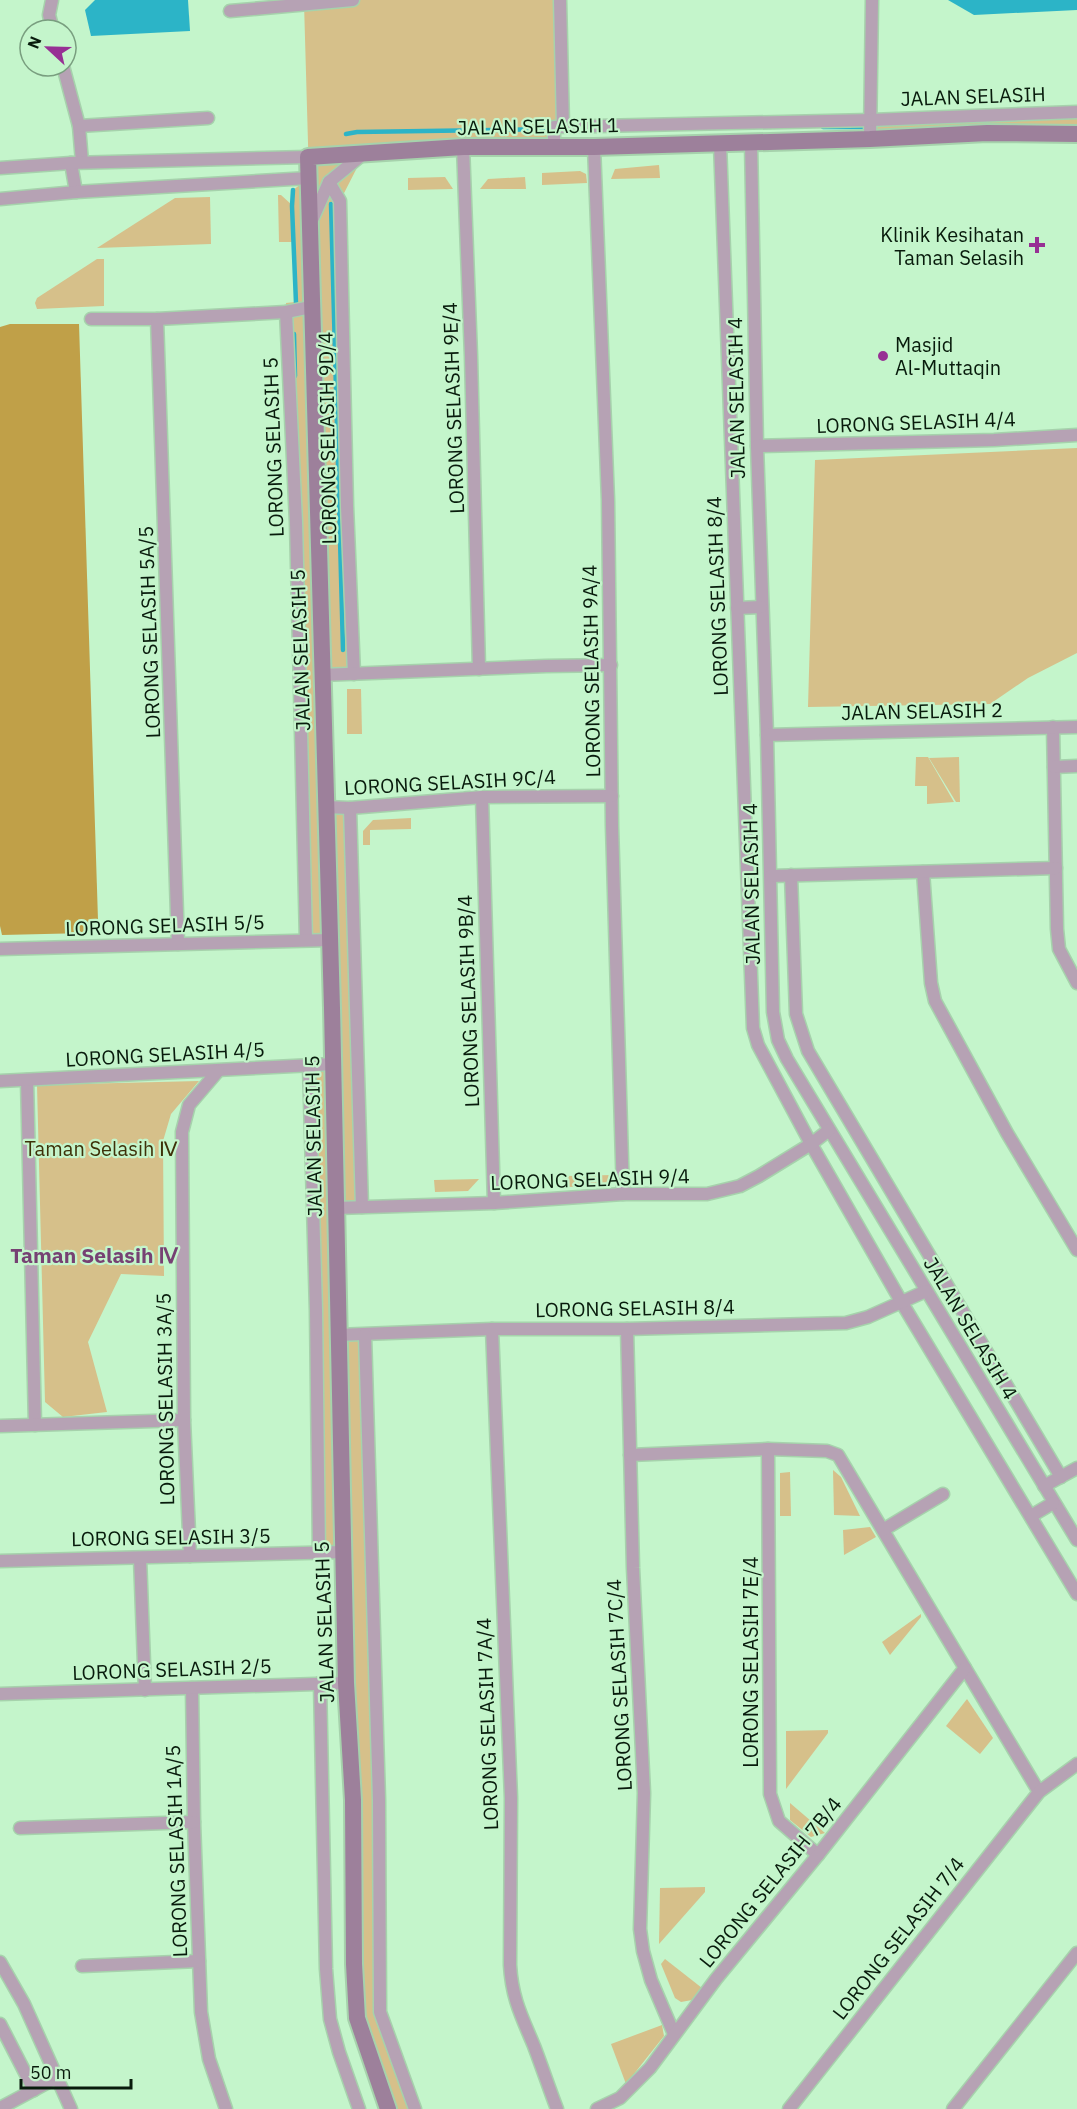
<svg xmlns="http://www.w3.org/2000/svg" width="1077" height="2109" viewBox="0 0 1077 2109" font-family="'IBM Plex Sans',sans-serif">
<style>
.green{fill:#d6c08a}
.forest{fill:#c0a048}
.water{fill:#2cb4c7}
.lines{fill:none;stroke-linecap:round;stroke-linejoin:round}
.stream{stroke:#2cb4c7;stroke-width:4.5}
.street-casing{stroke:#a6d2ac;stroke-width:15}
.secondary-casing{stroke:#a6d2ac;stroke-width:20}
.street{stroke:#b6a2b4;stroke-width:12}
.secondary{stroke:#9d809b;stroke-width:16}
.poi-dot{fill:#973094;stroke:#c4f5cb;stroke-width:2}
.labels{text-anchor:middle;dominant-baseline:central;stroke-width:4.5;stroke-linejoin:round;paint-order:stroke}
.street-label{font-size:20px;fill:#081b0c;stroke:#c4f5cb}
.poi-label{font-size:20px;fill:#081b0c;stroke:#c4f5cb;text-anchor:end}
.park-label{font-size:20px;fill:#3e3109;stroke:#c4f5cb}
.neighbourhood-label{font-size:21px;font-weight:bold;fill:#764173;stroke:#c4f5cb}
</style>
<rect width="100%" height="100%" fill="#c4f5cb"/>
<g class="green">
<path d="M354,0H560L563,126L554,127V148L364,154L340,201L354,674L322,675L326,807L350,808L362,1207L336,1208L337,1335H365L380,2012L415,2109H388L357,2018L343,1552L319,1553L309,1066L332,1064L330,940H306L296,522L286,303L295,302L293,242H279L278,195H281L292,205L293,190L309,178L304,3Z"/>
<path d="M1077,112V134L870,139L871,121Z"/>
<path d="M659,165L660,178L611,179L615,169Z"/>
<path d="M580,171L586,174L587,183L542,185V173Z"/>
<path d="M445,177L453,189L408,190V178Z"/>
<path d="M525,177L526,189H480L488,179Z"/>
<path d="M210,197L211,244L97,248L175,198Z"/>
<path d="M97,259H104V306L37,309L35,303L37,298Z"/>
<path d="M1077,448V653L1028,678L990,704L808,707L815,460Z"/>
<path d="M347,689H361L362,734H347Z"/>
<path d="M916,757H928L954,802L927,804V786H915Z"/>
<path d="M959,757L960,802H956L929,758Z"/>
<path d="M411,818V829L370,830V845H363V831L373,820Z"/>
<path d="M199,1081L171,1114L163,1141L164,1276L121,1274L88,1342L107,1412L63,1417L45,1402L37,1085Z"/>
<path d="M613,1175V1177L604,1186L567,1187V1176Z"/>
<path d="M479,1179L468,1191L435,1192L434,1180Z"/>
<path d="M833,1470L841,1477L860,1516L834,1515Z"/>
<path d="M790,1472L791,1516H780V1473Z"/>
<path d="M870,1527L876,1537L844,1555L843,1530Z"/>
<path d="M921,1614V1617L890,1655L882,1642Z"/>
<path d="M967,1699L993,1738L980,1754L946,1726Z"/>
<path d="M828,1730V1733L786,1789V1731Z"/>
<path d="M790,1803L825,1833L811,1837L790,1820Z"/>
<path d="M705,1887V1892L659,1944L660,1888Z"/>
<path d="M665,1959L702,1988L692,2000L681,2002L675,1998L661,1964Z"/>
<path d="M662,2025L664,2036L626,2084L611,2044Z"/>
</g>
<path class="forest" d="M10,324H79L98,920L87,933L2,935L0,926V327Z"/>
<g class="water">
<path d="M95,0H188L190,31L91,36L85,10Z"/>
<path d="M948,0H1077V10L974,15Z"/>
</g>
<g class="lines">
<g class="stream">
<path d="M823,127H868"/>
<path d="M346,134L357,132L553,129"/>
<path d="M293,190L292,206L296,303"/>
<path d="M331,204L343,650"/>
<path d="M294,334L295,376"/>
</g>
<defs>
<g id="street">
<path d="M52,0L49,15L53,30"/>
<path d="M560,0L563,126"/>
<path d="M230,11L353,0"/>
<path d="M63,66L79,126L82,162"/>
<path d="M79,126L208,118"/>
<path d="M870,139L872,0"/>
<path d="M751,143L757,446L767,735L773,1012L778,1040L787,1059L1077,1540"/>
<path d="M720,144L753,1028L758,1045L811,1144L902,1303L1077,1594"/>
<path d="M463,147L471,356L479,669"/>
<path d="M594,147L608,500L612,826L623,1194"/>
<path d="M554,148V127L871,120L1077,112"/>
<path d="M71,163L76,192"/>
<path d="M0,168L71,163L308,157"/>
<path d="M329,182L340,201L347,506L354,674"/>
<path d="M0,199L76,192L309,178"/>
<path d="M312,220L329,182L363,154"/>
<path d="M286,312L296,522L306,940"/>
<path d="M91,319H157L286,312L311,307"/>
<path d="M157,319L178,944"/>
<path d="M757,446L994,440L1077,435"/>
<path d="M737,608L761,607"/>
<path d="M321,675L546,666L611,665"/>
<path d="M1053,727L1057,929L1059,949L1077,983"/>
<path d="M767,735L1077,727"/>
<path d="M1054,767L1077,766"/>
<path d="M482,797L494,1203"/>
<path d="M326,807L350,808L482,797L612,796"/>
<path d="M350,808L362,1207"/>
<path d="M923,872L931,983L935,1001L1007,1133L1077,1250"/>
<path d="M791,875L796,1014L808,1051L1061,1477"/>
<path d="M771,876L1056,868"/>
<path d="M0,949L330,940"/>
<path d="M309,1066L316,1310L319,1553"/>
<path d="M27,1080L35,1425"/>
<path d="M0,1081L333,1064"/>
<path d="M336,1208L494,1203L623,1194H707L740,1186L759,1176L811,1144L829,1130"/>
<path d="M492,1329L511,1798L510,1965C512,1999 522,2017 534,2046C542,2067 549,2088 557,2109"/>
<path d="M627,1329L633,1568L644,1793L640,1929L643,1951L651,1980L674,2034"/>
<path d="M337,1335L492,1329H627L846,1323L868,1317L926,1291"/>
<path d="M365,1335L379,1800L380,2012L415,2109"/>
<path d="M0,1426L184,1420"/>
<path d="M768,1449L770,1794L779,1821L818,1855"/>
<path d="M630,1455L768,1449L827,1451L838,1455L1039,1792"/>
<path d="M1044,1486L1077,1468"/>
<path d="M1031,1516L1053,1503"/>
<path d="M883,1530L943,1494"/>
<path d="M190,1556L184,1420L182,1132L189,1105L218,1071"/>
<path d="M140,1558L145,1690"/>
<path d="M0,1561L343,1552"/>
<path d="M320,1683L326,1969L330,2019L339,2052L359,2109"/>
<path d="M192,1688L194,1822L201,2012L209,2059L226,2109"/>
<path d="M0,1694L346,1683"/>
<path d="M20,1828L194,1822"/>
<path d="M0,1962L24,2004L71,2109"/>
<path d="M82,1966L199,1961"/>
<path d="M0,2024L34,2090"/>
<path d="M0,2108L58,2077"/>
<path d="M597,2109L620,2098L650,2068L716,1979L818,1855L965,1668"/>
<path d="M789,2109L1039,1792L1077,1764"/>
<path d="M953,2109L1077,1953"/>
</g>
<path id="secondary" d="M388,2109L357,2018L354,1964L353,1800L346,1683L332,1008L308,157L463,147H594L870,139L987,133L1077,134"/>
</defs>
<use href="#street" class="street-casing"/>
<use href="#secondary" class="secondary-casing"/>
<use href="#street" class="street"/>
<use href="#secondary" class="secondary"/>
</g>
<g class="poi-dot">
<path d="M1034 236h6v6h6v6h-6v6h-6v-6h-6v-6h6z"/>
<circle cx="883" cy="356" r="6"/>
</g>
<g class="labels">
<g class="street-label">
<text transform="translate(973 96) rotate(-2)">JALAN SELASIH</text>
<text transform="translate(538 126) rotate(-1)">JALAN SELASIH 1</text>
<text transform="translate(736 398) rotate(-91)">JALAN SELASIH 4</text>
<text transform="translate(453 408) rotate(-92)">LORONG SELASIH 9E/4</text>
<text transform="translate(916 422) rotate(-2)">LORONG SELASIH 4/4</text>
<text transform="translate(327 438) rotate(-91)">LORONG SELASIH 9D/4</text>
<text transform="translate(273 447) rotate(-92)">LORONG SELASIH 5</text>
<text transform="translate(717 596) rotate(-92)">LORONG SELASIH 8/4</text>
<text transform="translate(149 632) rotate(-92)">LORONG SELASIH 5A/5</text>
<text transform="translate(300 650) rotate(-92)">JALAN SELASIH 5</text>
<text transform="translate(591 671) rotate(-91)">LORONG SELASIH 9A/4</text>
<text transform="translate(922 711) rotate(-1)">JALAN SELASIH 2</text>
<text transform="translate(450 782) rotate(-3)">LORONG SELASIH 9C/4</text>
<text transform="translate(751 884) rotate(-91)">JALAN SELASIH 4</text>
<text transform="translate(165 925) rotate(-2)">LORONG SELASIH 5/5</text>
<text transform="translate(468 1001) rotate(-92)">LORONG SELASIH 9B/4</text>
<text transform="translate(165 1054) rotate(-3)">LORONG SELASIH 4/5</text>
<text transform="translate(313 1136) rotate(-91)">JALAN SELASIH 5</text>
<text transform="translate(590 1179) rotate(-2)">LORONG SELASIH 9/4</text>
<text transform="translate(635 1308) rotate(-1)">LORONG SELASIH 8/4</text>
<text transform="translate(971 1328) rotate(59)">JALAN SELASIH 4</text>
<text transform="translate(165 1399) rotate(-91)">LORONG SELASIH 3A/5</text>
<text transform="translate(171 1537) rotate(-1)">LORONG SELASIH 3/5</text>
<text transform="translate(324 1622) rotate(-92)">JALAN SELASIH 5</text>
<text transform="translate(750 1662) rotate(-90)">LORONG SELASIH 7E/4</text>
<text transform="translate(172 1669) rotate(-2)">LORONG SELASIH 2/5</text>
<text transform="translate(619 1685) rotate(-93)">LORONG SELASIH 7C/4</text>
<text transform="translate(487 1724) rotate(-92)">LORONG SELASIH 7A/4</text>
<text transform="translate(176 1851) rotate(-92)">LORONG SELASIH 1A/5</text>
<text transform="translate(770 1882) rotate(-51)">LORONG SELASIH 7B/4</text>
<text transform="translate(898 1938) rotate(-52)">LORONG SELASIH 7/4</text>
</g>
<g class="poi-label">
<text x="1024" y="234">Klinik Kesihatan<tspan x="1024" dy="23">Taman Selasih</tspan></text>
<text x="895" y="344" text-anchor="start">Masjid<tspan x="895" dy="23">Al-Muttaqin</tspan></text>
</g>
<g class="park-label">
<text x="101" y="1148">Taman Selasih Ⅳ</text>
</g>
<g class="neighbourhood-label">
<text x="94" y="1255">Taman Selasih Ⅳ</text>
</g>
</g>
<g transform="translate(48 48) rotate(292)"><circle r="28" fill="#c4f5cb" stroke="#799e7f" stroke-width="1.5"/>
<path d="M0-4.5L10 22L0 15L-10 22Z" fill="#973094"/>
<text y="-9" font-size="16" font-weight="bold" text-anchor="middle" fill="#081b0c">N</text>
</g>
<path d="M21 2079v9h110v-9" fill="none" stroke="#081b0c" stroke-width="3"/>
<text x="30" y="2079" font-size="18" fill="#081b0c" stroke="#c4f5cb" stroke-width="4.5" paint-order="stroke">50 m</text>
</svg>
